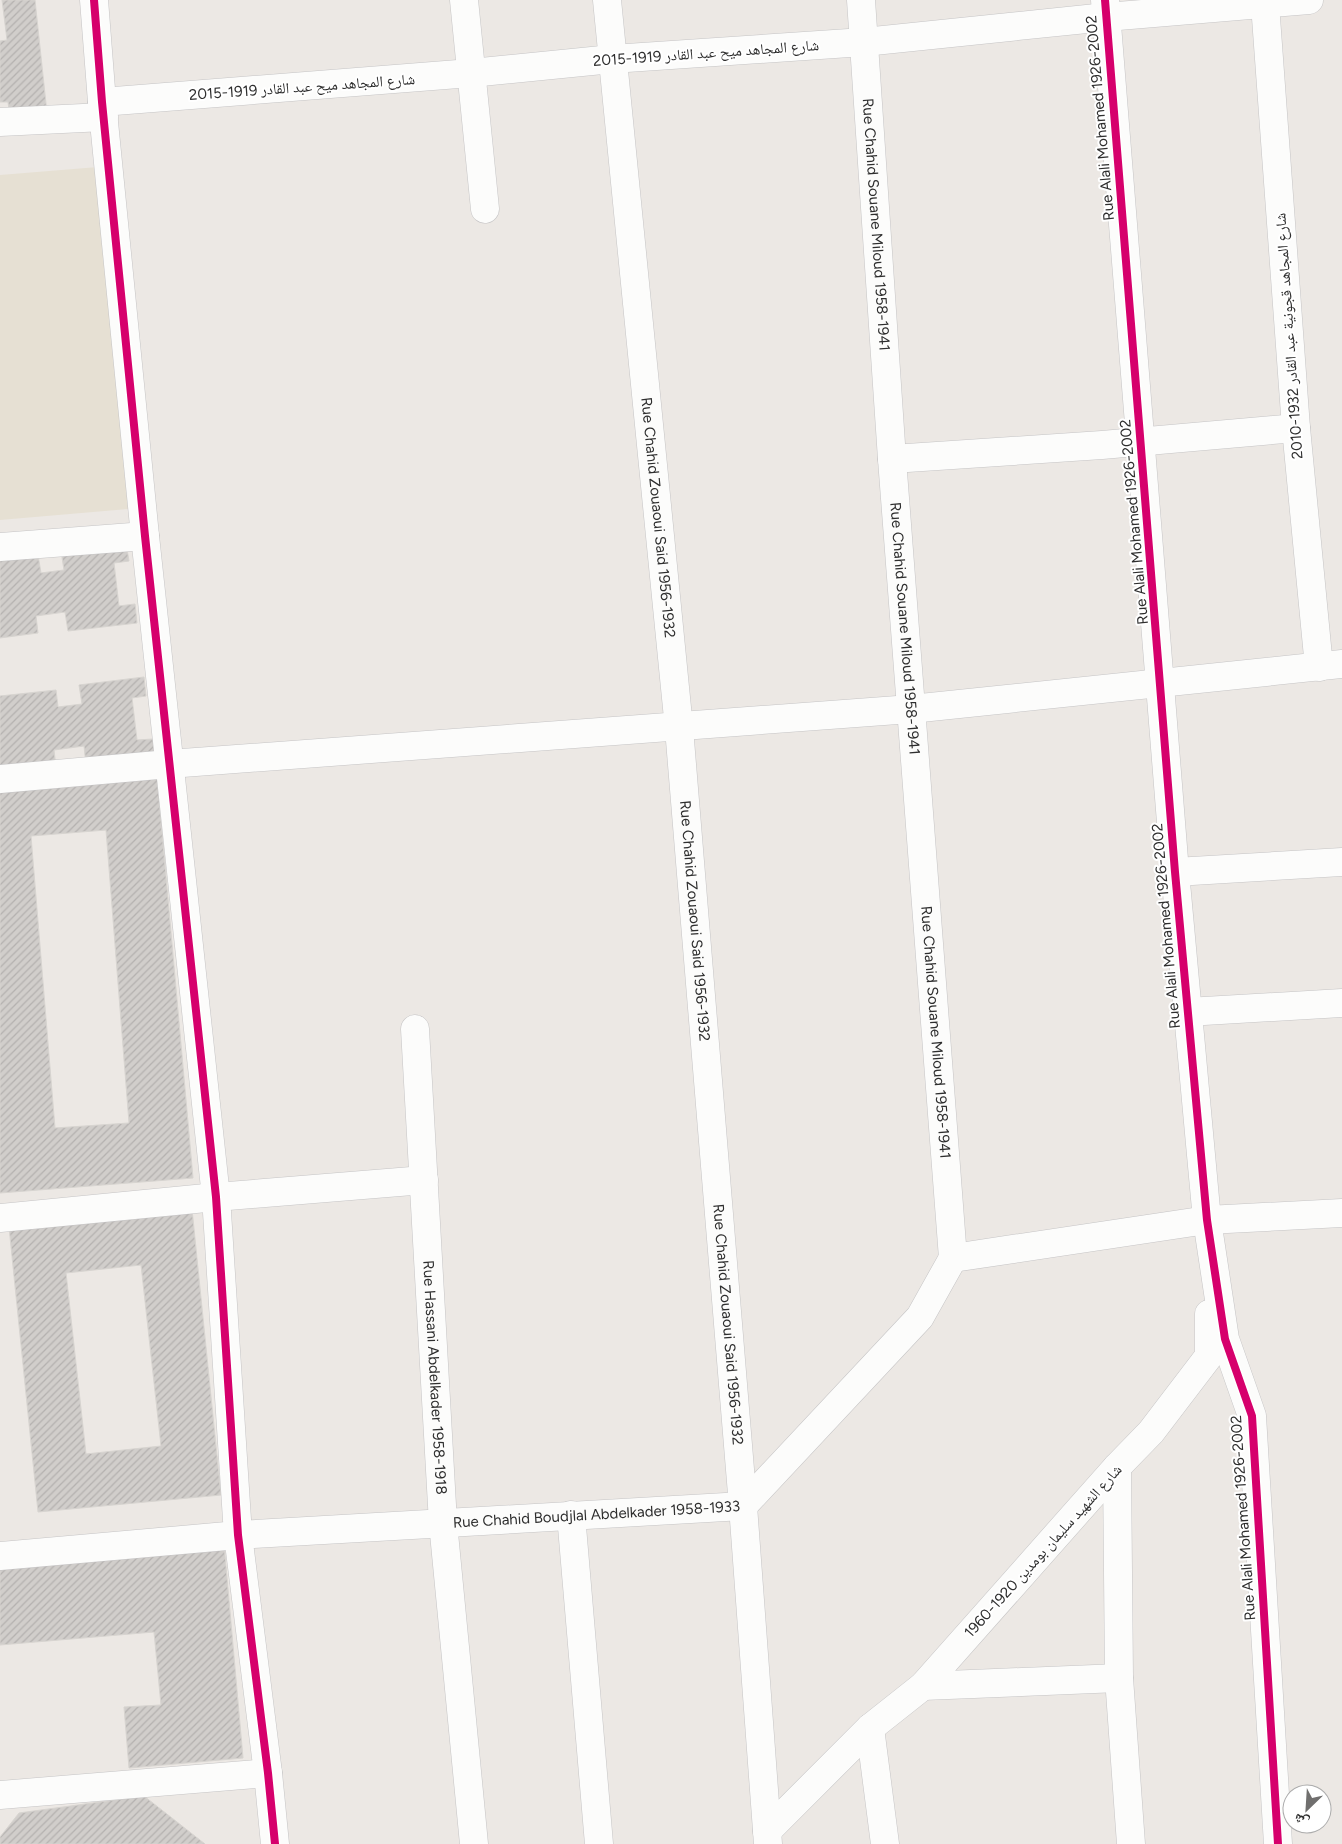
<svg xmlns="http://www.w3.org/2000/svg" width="1342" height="1844" viewBox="0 0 1342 1844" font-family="Figtree,'Noto Naskh Arabic',sans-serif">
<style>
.education{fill:#e6e0d3}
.building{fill:url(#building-hatch);stroke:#d7d4d0;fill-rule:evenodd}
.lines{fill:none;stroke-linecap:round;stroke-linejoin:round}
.minor-casing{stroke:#c5c4c5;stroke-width:29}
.minor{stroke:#fcfcfb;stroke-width:28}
.cycleway-casing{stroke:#fff;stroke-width:11}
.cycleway{stroke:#d6006c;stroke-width:8}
.labels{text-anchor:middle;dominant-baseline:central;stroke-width:4;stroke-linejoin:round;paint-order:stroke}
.street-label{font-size:15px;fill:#2e2e2e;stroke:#fff}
</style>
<defs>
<pattern id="building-hatch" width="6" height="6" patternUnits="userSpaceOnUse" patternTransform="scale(1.25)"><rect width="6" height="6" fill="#d1cecb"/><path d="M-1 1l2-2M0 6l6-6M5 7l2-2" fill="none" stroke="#b4b1af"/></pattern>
</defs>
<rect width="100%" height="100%" fill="#ece8e4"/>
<path class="education" d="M98,167L128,509L0,520V175Z"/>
<g class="building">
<path d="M2,0H35L47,113L10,117L8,102H0V41L7,40Z"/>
<path d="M126,543L129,561L114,563L119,606L135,604L137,623L68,631L65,612L36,616L38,633L0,638V560L38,555L41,573L64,570L61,551Z"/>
<path d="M144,677L146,696L132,698L137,740L153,739L155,757L86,765L84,746L54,750L56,767L0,774V696L56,690L58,707L82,704L79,685Z"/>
<path d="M157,776L193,1178L0,1193V788ZM106,830L129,1123L55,1128L31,836Z"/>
<path d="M192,1209L221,1495L38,1512L9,1227ZM141,1265L161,1446L86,1454L66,1273Z"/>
<path d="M224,1544L243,1758L129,1768L124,1707L161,1705L154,1632L0,1645V1563Z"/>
<path d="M144,1796L205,1844H0V1837L19,1813Z"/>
</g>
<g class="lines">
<defs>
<g id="minor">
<path d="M94,0L102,102L145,536L216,1197L238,1535L268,1773L275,1844"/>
<path d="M464,0L485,209"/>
<path id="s1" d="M607,0L679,728L743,1506L768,1844"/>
<path id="s2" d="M861,0L892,459L953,1258"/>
<path d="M1105,0L1175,872L1207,1220L1225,1339L1252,1416L1278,1844"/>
<path d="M1265,4L1296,428L1319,667"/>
<path d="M102,102L471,73L612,59L864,42L1106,17L1309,0"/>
<path d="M0,122L104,117"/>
<path d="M892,459L1102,445L1296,428"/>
<path d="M0,547L145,536"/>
<path d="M0,779L169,764L911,709L1342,664"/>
<path d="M1175,872L1342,862"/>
<path d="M1187,1012L1342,1003"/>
<path id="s3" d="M415,1029L443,1523L474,1844"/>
<path d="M0,1218L216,1197L424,1180"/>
<path d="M953,1258L1207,1220L1342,1213"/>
<path d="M1117,1467L1119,1678L1131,1844"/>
<path d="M571,1515L599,1844"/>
<path id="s4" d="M0,1556L238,1535L743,1506L920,1317L953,1258"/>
<path d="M923,1686L1119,1678"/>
<path d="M870,1728L885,1844"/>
<path d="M0,1795L268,1773"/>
<path d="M767,1831L870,1728L923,1686L1117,1467L1151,1432L1209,1356V1314"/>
</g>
</defs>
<use href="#minor" class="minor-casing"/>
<use href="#minor" class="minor"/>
<defs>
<g id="cycleway">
<path d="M94,0L102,102L145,536L216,1197L238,1535L268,1773L275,1844"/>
<path d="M1105,0L1175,872L1207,1220L1225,1339L1252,1416L1278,1844"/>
</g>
</defs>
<use href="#cycleway" class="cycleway-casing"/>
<use href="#cycleway" class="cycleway"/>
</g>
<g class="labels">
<g class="street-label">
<text transform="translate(706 53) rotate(-4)">شارع المجاهد ميح عبد القادر 1919-2015</text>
<text transform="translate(302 87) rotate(-4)">شارع المجاهد ميح عبد القادر 1919-2015</text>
<text transform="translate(1100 118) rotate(-95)">Rue Alali Mohamed 1926-2002</text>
<text stroke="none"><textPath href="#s2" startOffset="225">Rue Chahid Souane Miloud 1958-1941</textPath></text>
<text transform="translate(1289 336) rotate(-94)">شارع المجاهد قجونية عبد القادر 1932-2010</text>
<text stroke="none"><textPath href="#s1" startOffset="520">Rue Chahid Zouaoui Said 1956-1932</textPath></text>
<text transform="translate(1134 522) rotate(-95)">Rue Alali Mohamed 1926-2002</text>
<text stroke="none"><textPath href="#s2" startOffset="630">Rue Chahid Souane Miloud 1958-1941</textPath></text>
<text stroke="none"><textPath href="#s1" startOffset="925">Rue Chahid Zouaoui Said 1956-1932</textPath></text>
<text transform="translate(1166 926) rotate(-95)">Rue Alali Mohamed 1926-2002</text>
<text stroke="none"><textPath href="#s2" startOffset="1035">Rue Chahid Souane Miloud 1958-1941</textPath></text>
<text stroke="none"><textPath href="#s1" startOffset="1330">Rue Chahid Zouaoui Said 1956-1932</textPath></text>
<text stroke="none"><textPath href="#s3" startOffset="349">Rue Hassani Abdelkader 1958-1918</textPath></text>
<text stroke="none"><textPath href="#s4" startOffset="598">Rue Chahid Boudjlal Abdelkader 1958-1933</textPath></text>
<text transform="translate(1243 1518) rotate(-94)">Rue Alali Mohamed 1926-2002</text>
<text transform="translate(1043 1551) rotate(-48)">شارع الشهيد سليمان بومدين 1920-1960</text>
</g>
</g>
<g transform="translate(1307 1809) rotate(205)"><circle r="24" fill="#ffffff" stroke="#ababab"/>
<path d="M0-4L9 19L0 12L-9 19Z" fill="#706f6e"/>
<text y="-8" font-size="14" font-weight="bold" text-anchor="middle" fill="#2e2e2e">ش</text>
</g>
</svg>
